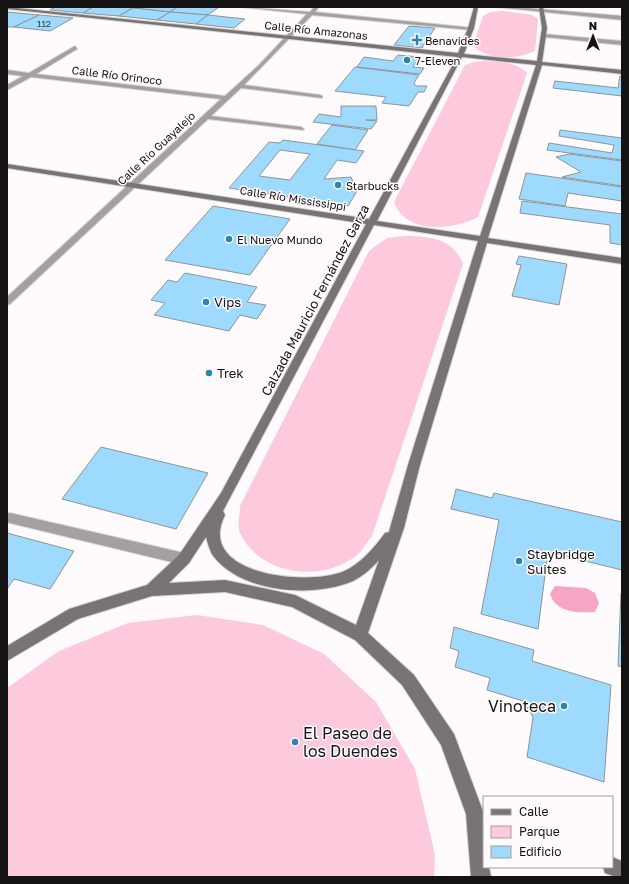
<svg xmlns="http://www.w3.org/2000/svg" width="629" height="884" viewBox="0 0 629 884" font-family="'Golos Text',sans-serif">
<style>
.green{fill:#fdc9dc}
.water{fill:#f6a6c4}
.building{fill:#9ddafe;stroke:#8f9497;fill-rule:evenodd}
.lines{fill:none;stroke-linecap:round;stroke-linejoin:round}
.street-casing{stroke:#d9d5d6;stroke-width:2}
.secondary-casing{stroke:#d9d5d6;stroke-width:2}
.street{fill:#a2a0a0;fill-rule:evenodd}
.secondary{fill:#787475;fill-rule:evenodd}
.poi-dot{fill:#2a85b2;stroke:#fffafb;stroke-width:1.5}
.labels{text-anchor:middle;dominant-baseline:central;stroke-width:3;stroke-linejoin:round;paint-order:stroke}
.far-number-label{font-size:9px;fill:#36444d}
.far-street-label{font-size:11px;fill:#141212;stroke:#fffafb}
.far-poi-label{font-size:11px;fill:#141212;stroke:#fffafb;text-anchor:start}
.street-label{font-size:13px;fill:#141212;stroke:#fffafb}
.poi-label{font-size:13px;fill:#141212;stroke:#fffafb;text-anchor:start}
.near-poi-label{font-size:16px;fill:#141212;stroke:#fffafb;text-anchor:end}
</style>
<rect width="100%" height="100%" fill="#fffafb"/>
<g class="green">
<path d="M502,11L532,15L538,19L535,51C516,60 488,60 473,46L483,16L491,12Z"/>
<path d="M486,61C501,62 517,62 527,73L478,217C453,230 406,235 394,202L465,65L474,62Z"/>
<path d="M405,236C429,236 453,238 463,264L372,536C367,542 363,550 357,555C323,583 260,576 240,533C237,527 240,514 240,506L369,251L387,238Z"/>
<path d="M197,615L263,625L324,654L376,702L415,769L435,855L434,877H7V688L59,651L128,623Z"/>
</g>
<path class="water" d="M555,586L586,588L595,593L599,603L595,612C578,613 556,613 550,594Z"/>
<g class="building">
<path d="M55,7H93L83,13L50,10Z"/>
<path d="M93,7H121L133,8L119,16L83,13Z"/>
<path d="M135,7H177L170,12L133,8Z"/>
<path d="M177,7H219L208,15L170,12Z"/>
<path d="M133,8L170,12L157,20L119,16Z"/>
<path d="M7,12L39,15L14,27H7Z"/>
<path d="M170,12L208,15L196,24L157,20Z"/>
<path d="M39,15L73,18L50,31L14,27Z"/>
<path d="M208,15L245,19L234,28L196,24Z"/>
<path d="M409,26L435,28L422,48L394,45Z"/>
<path d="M398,55L420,57L413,67L424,68L420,74L357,67L364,57L393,61Z"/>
<path d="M355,67L419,75L414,83L416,86H427L424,92H418L409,106L382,103L386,97L335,91Z"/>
<path d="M620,76L622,77V96L553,88L555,81L618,88Z"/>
<path d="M341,106H376L377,120H366L377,121L371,129L313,122L319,114L341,117Z"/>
<path d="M332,125L368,130L355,150L317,144Z"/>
<path d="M560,130L622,138V160L547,150L549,143L612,153L614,145L559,136Z"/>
<path d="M283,140L364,151L356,163L337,160L324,179L351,177L357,191L348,206L229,188L269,142L280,143ZM280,150L310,154L290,180L259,176Z"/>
<path d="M569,154L622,161V186L562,177L581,172L556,157Z"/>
<path d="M526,173L622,187V201L568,193L565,206L519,199Z"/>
<path d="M522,201L622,214V245L610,243V225L520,213Z"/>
<path d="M213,206L290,219L250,275L165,260Z"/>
<path d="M519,256L567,264L559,305L512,296L521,265L516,264Z"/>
<path d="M185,273L257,287L247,302L266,305L257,319L240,315L229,331L154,315L165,303L151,300L168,280L177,282Z"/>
<path d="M101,447L208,473L176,529L62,499Z"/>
<path d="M456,489L492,498L494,493L622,522V570L548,552L538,629L481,614L499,520L451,509Z"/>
<path d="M7,533L74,551L50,589L14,579L7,589Z"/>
<path d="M621,593H622V667L618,666Z"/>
<path d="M454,627L534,650L532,661L611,685L604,782L527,757L533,717L523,701L487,690L490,678L455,667L459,651L450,648Z"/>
</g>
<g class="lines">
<defs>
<g id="street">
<path d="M240,7L310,12L314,7H319L315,12L474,28L471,30L312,15L244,85L320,95L322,96V98L241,88L211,116L301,127L304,129L303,130L208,119L10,304L7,305V297L221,99L31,77L7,90V85L23,76L7,74V70L29,73L75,46L77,49L36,74L225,96L259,65L307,14Z"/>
<path d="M496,7H515L622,16V20Z"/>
<path d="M543,34L622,41V45L545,37Z"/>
<path d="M10,513L184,553L189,555L191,559L189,563L184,565L10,523L7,522V514Z"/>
</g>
<g id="secondary">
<path d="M7,7L458,53L468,28L474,7H478L474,28L464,54L537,61L542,28L539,7H543L547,28L542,62L622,70V74L542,65L488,238L622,258V264L487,243L420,465L404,528L368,633L414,675L454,734L484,814V867H489L491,877H471L466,814L441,745L402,685L355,640L292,607L225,592L152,596L78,619L7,661V646L69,609L147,585L179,555L221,493L366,224L7,168V164L369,219L457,57L7,9ZM462,57L536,65L480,236L377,221ZM374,225L478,241L408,465L390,528L389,532L385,533C374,548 360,565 342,572C306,586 195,575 225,515L223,511ZM206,537C208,544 210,552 214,557C243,593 313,598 353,581C363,576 372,568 379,560L356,625L295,595L225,580L169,583L189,563Z"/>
<path d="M612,857L622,861V877H616L605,873L603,867H612Z"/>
</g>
</defs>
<use href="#street" class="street-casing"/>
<use href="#secondary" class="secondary-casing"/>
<use href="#street" class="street"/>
<use href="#secondary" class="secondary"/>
</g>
<g class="poi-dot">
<path d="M415 34h4v4h4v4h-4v4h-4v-4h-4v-4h4z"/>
<circle cx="407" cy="60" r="4"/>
<circle cx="338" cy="185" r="4"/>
<circle cx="229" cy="239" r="4"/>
<circle cx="206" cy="302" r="4"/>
<circle cx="209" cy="373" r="4"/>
<circle cx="519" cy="561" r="4"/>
<circle cx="564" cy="706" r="4"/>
<circle cx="295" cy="742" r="4"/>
</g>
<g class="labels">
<g class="far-number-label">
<text x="44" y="23">112</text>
</g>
<g class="far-street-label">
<text transform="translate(316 30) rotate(6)">Calle Río Amazonas</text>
<text transform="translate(117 75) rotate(7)">Calle Río Orinoco</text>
<text transform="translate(156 148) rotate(-43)">Calle Río Guayalejo</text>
<text transform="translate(293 198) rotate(9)">Calle Río Mississippi</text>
</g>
<g class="far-poi-label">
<text x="425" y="40">Benavides</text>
<text x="415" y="60">7-Eleven</text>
<text x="346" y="185">Starbucks</text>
<text x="237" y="239">El Nuevo Mundo</text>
</g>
<g class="street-label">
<text transform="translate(315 300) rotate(-62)">Calzada Mauricio Fernández Garza</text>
</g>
<g class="poi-label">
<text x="214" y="302">Vips</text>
<text x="217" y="373">Trek</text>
<text x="527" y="554">Staybridge<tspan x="527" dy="15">Suites</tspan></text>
</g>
<g class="near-poi-label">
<text x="556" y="706">Vinoteca</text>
<text x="303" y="733" text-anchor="start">El Paseo de<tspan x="303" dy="18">los Duendes</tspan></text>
</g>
</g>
<rect width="629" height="884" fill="none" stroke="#141212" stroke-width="16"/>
<rect x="483" y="796" width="130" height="72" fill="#fffafb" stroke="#a19d9e"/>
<rect x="491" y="809" width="20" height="6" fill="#787475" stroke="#a19d9e"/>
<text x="519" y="816" font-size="12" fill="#141212">Calle</text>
<rect x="491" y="826" width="20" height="12" fill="#fdc9dc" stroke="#a19d9e"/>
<text x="519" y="836" font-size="12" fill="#141212">Parque</text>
<rect x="491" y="846" width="20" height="12" fill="#9ddafe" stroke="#a19d9e"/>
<text x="519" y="856" font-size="12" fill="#141212">Edificio</text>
<g transform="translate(593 36)" stroke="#fffafb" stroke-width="3" paint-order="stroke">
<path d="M0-3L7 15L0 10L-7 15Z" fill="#141212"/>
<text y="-6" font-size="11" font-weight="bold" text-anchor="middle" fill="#141212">N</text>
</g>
</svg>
